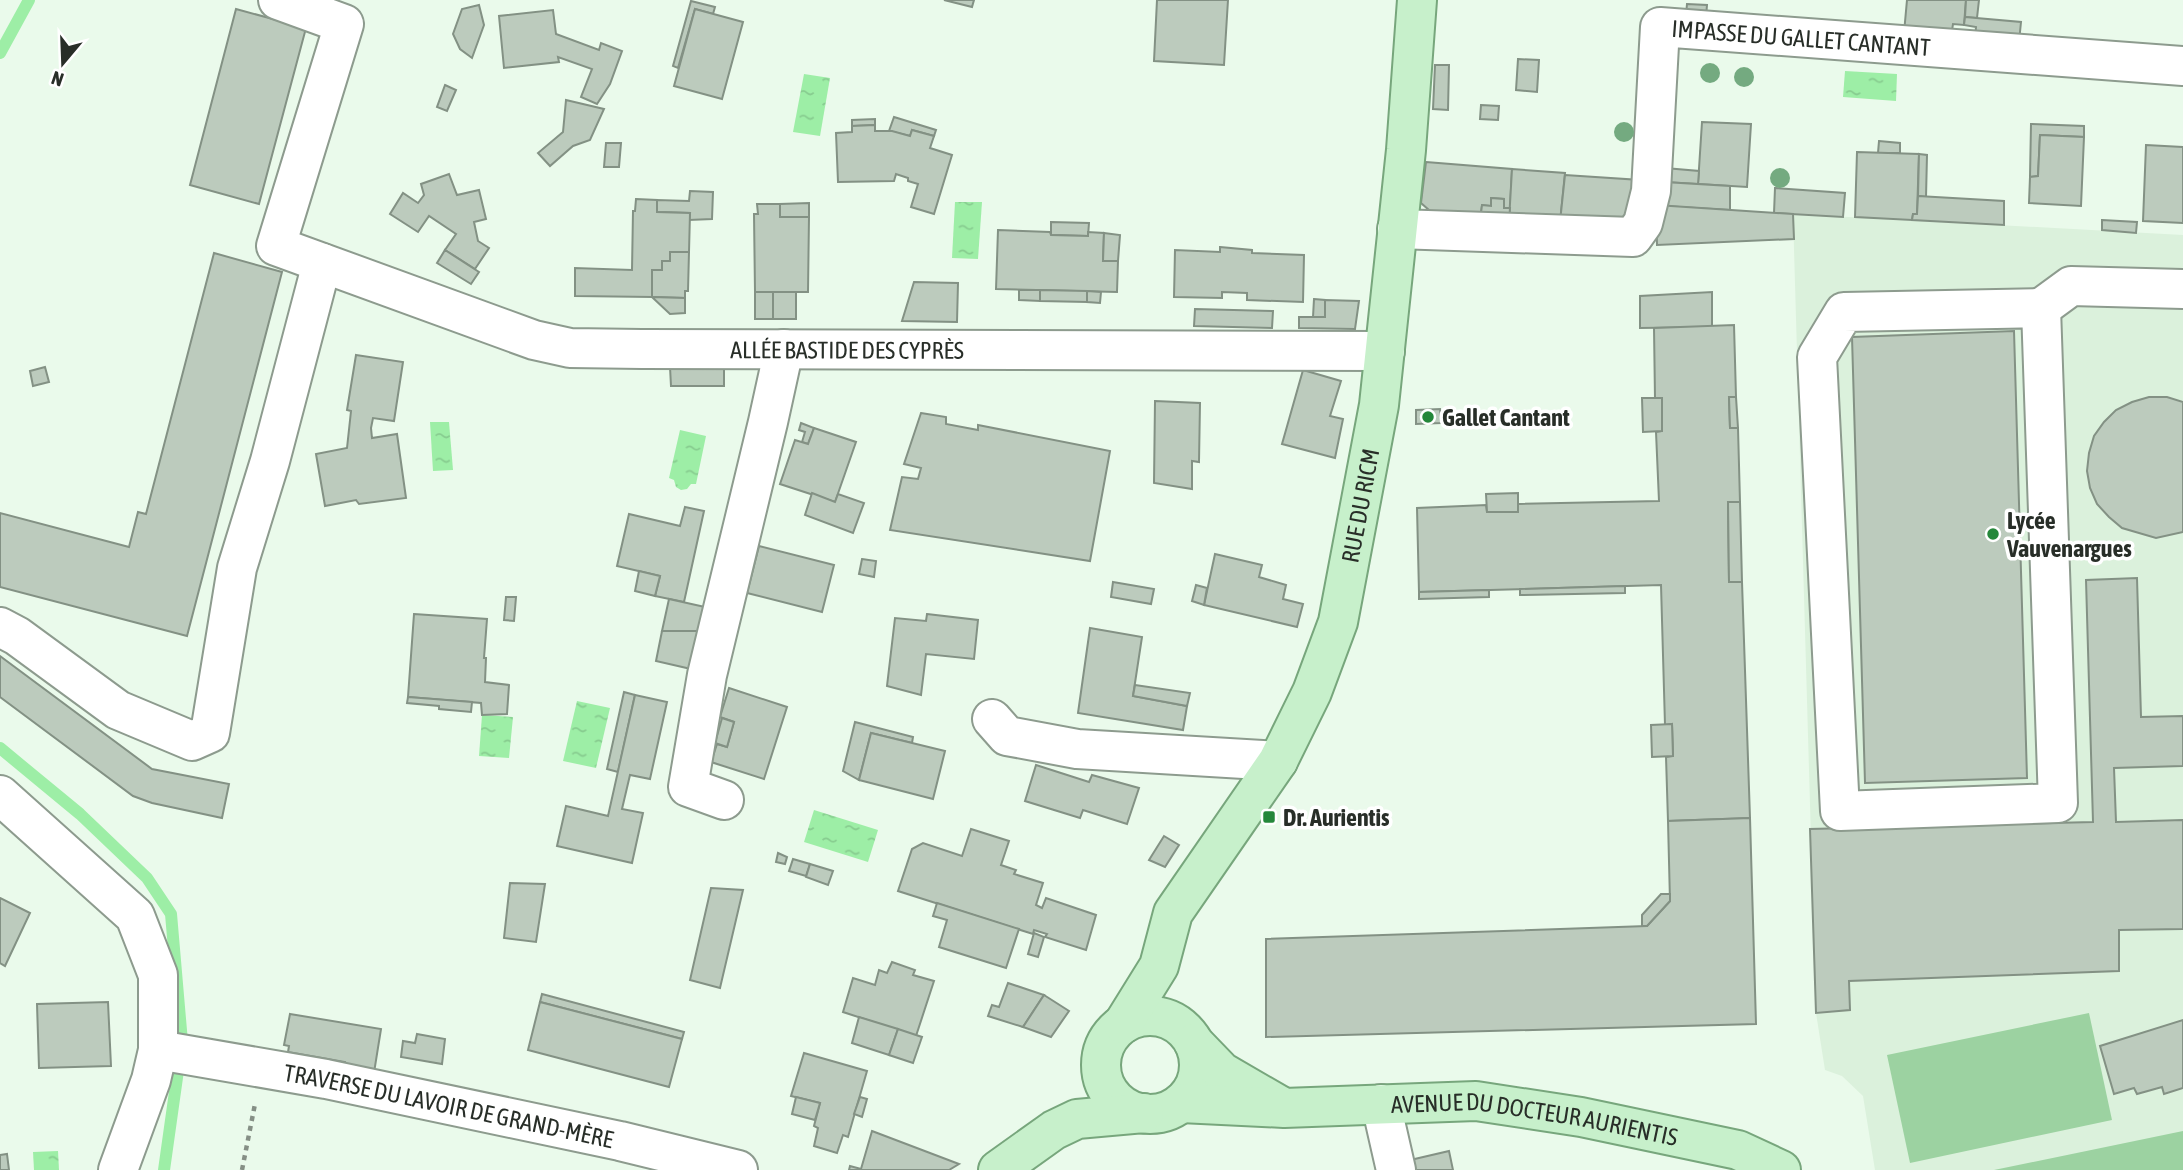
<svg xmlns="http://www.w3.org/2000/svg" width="2183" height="1170" viewBox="0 0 2183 1170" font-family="'Asap Condensed',sans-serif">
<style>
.built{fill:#dbf1dc}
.garden{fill:#9cd2a1}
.water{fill:url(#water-ripples)}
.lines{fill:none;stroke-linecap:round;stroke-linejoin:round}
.stream{stroke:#9deea6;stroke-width:12}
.building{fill:#bccbbd;stroke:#839184;stroke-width:2}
.minor-casing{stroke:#8d9b8e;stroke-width:42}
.major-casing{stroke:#77a67c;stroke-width:42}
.path{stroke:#858f85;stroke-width:4.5;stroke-dasharray:5 5;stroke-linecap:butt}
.minor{stroke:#fff;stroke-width:38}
.major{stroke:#c7f0cb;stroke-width:38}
.tree{fill:#74aa80}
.poi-dot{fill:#24873a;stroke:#fff;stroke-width:2.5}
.labels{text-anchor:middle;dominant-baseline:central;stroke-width:7;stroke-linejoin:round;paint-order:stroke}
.street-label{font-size:24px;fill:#282e28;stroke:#fff}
.poi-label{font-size:24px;font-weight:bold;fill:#282e28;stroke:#fff;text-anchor:start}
</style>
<defs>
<pattern id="water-ripples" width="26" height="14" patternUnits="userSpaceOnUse" patternTransform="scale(1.75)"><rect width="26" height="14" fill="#9deea6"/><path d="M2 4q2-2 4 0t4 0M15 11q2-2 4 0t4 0" fill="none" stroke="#87cc8f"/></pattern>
</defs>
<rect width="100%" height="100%" fill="#eafaeb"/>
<path class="built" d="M1793,214L2183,235V1170H1875L1863,1096L1842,1076L1825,1070L1816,1013Z"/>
<g class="garden">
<path d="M2089,1013L2112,1120L1910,1163L1887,1055Z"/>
<path d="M2183,1131V1170H1994Z"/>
</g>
<g class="water">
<path d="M1845,71L1897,74L1896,101L1843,97Z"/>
<path d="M804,74L830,78L820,136L793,132Z"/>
<path d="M955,202H982L978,259L952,258Z"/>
<path d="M430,422H449L453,470L433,471Z"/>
<path d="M680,430L706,436L696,484H691L687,489L681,490L676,487L674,480L669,478Z"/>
<path d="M577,701L610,708L596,768L563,761Z"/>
<path d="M482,715L513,717L509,758L479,756Z"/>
<path d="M814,810L878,830L868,862L804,842Z"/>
<path d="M58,1151L59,1170H34L33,1152Z"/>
</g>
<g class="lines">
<g class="stream">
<path d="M0,53L29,0"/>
<path d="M0,748L80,814L147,878L171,914L182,1042L164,1170"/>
</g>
</g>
<g class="building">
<path d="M944,0H974L972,7Z"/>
<path d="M1157,0H1228L1224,65L1154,61Z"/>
<path d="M1907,0H1966L1964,25L1953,24L1951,37L1904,33Z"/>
<path d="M1966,0H1979L1977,18L1965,17Z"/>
<path d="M691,1L715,7L713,14L695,9L678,68L673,66Z"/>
<path d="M1687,4L1707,5L1706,17L1686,15Z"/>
<path d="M479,5L484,25L472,58L460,49L453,34L462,9Z"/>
<path d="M236,9L306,28L259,204L190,185Z"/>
<path d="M695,9L743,22L722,99L674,86Z"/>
<path d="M553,10L556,34L599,50L601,43L622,51L610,84L597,104L581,97L592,69L558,57L559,62L504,68L499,16Z"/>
<path d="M1965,17L2021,22L2019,42L1975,38L1976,27L1964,25Z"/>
<path d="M1518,59L1539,60L1537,92L1516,90Z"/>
<path d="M1435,65H1449L1448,110L1433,109Z"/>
<path d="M445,85L456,90L447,111L437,107Z"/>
<path d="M566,100L604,109L590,140L573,146L550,166L538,153L563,132Z"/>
<path d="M1481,105L1499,106L1498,120L1480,119Z"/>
<path d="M894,117L936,130L934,136L912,130L910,136L889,131Z"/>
<path d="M875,119V125L852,126V120Z"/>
<path d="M1702,122L1751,124L1747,187L1698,184Z"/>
<path d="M2031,124L2084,126V137L2040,135L2038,176L2030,177Z"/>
<path d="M875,125V131H892L910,136L912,130L934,136L930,148L952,155L934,214L911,207L918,184L908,181V178L896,174L894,181L838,182L836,133L852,132V126Z"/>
<path d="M2040,135L2084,137L2081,206L2029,203L2030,177L2038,176Z"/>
<path d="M1879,141L1900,143V153H1878Z"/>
<path d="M606,143H621L619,167H604Z"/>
<path d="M2146,145L2183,147V223L2143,221Z"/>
<path d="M1857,152L1919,154L1917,214H1913L1912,220L1855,217Z"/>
<path d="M1919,154L1927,155L1926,197L1918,196Z"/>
<path d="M1426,162L1512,169L1510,208H1504V199L1491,198V206L1482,205L1480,221L1437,217L1421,203Z"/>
<path d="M1665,168L1699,171L1698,184L1664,182Z"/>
<path d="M1512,169L1565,173L1560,222L1509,221Z"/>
<path d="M449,174L457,195L479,190L486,219L474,222L478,241L489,248L475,269L445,250L456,234L429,216L418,232L390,214L403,193L418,203L424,195L421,184Z"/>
<path d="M1565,175L1640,180L1624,223L1560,222Z"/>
<path d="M1664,182L1730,186V210L1663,206Z"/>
<path d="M1775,188L1845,193L1843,217L1774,213Z"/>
<path d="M690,191L713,192L712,219L689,220L690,213L657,212V200L689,201Z"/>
<path d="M1918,196L2004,201V225L1912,220L1913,214H1917Z"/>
<path d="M1491,198L1504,199V208H1510L1509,221H1480L1482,205L1491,206Z"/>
<path d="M636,199L657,200V212L690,213L689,252H670V261H662V270H652V297L575,296V268L632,270L633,211H635Z"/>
<path d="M809,203V217H780V204Z"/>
<path d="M757,204H780V217H809L808,292H755L754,214H758Z"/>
<path d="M1656,205L1793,214L1794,239L1657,245Z"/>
<path d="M2102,220L2137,222L2136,233L2102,230Z"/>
<path d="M1051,222L1089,223L1088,236L1051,235Z"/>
<path d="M998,230L1050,232L1051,235L1088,236V232L1104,233L1103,261H1118L1117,292L996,289Z"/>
<path d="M1104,233L1120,235L1118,261H1103Z"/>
<path d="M1220,247L1252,250V253L1304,255L1303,302L1247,300V293L1222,292V298L1174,297L1175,250L1220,252Z"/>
<path d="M445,250L479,272L471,284L437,263Z"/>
<path d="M670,252H689L688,291H685V298L652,297V270H662V261H670Z"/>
<path d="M214,253L282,272L187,636L0,587V513L129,547L138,512L146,514Z"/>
<path d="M914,282L958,283L957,322L902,321Z"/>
<path d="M1019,290H1040V301L1019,300Z"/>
<path d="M1040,290L1087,291V302L1040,301Z"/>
<path d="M1087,291L1101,292L1100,303L1087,302Z"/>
<rect x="755" y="292" width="18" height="27"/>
<rect x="773" y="292" width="23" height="27"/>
<path d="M1712,292V327L1640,328V296Z"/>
<path d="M652,297L685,298V313L670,314Z"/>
<path d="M1314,299L1325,300V317H1313Z"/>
<path d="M1325,300L1359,301L1355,329L1299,328V317H1325Z"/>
<path d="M1195,309L1273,311L1272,328L1194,326Z"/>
<path d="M1734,325L1736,397H1729L1730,428H1738L1740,502H1728L1729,582H1742L1750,818L1668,821L1666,757L1673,756L1672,724L1665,725L1661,585L1419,592L1417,508L1486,505L1487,512H1518V504L1659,501L1656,432L1662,431V398H1655L1654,328Z"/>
<path d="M2014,331L2027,778L1865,783L1852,337Z"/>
<path d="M356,355L403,362L394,421L373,418L371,428L372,438L397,434L406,498L359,504L356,500L325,506L316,454L347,448L351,411L347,410Z"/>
<path d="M724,366V386H671L670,367Z"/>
<path d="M45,367L49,382L33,386L30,371Z"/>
<path d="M1303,370L1341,381L1330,416L1343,419L1335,458L1282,444Z"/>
<path d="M1729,397H1736L1738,428H1730Z"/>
<path d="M2149,397H2167L2183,402V532L2156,538L2122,528L2109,517L2097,504L2090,488L2087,471L2089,453L2094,436L2104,422L2116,410L2132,402Z"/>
<path d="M1642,398H1662V431L1643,432Z"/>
<path d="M1155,401L1200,403L1199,462L1192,461V489L1154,483Z"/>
<path d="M1440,409L1441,423L1416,424V410Z"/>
<path d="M921,413L946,417V424L978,430V425L1110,451L1090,561L890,530L902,477L918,479L921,468L904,464Z"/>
<path d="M801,423L814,428L808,444L802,442L805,432L799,430Z"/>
<path d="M814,428L856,442L835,502L780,484L795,440L808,444Z"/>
<path d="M812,493L835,502L838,494L864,503L853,533L805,515Z"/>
<path d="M1518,493V512H1487L1486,494Z"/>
<path d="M1728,502H1740L1742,582H1729Z"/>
<path d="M685,507L704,511L684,602L655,596L660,576L617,566L629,514L680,526Z"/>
<path d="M759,546L834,565L822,612L747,593Z"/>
<path d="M1215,554L1262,565L1259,577L1286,585L1283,599L1303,604L1297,627L1204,605Z"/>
<path d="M862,559L876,561L874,577L859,574Z"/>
<path d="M639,571L660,576L655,596L635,591Z"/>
<path d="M2137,578L2141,717L2183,716V766L2114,768L2116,822L2183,820V929L2119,930V971L1849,981L1850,1010L1816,1013L1810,829L2093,822L2086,580Z"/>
<path d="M1113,582L1154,589L1151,604L1111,597Z"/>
<path d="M1196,585L1207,588L1204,605L1192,601Z"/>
<path d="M1625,586V593L1520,595V589Z"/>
<path d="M1489,590V597L1419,599V592Z"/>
<path d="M506,597H516L514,621L504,620Z"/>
<path d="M669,599L705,607L699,631H662Z"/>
<path d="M414,614L487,619L484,658H486L485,682L509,685L507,714L482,715L481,703L408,697Z"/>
<path d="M927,614L978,620L974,659L926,654L921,695L887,686L895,618L926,621Z"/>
<path d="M1090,628L1142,637L1133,696L1187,706L1183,730L1078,713Z"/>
<path d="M662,631H699L691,669L656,661Z"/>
<path d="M0,656L152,769L229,784L222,818L152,803L133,796L0,697Z"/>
<path d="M1135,685L1190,693L1187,706L1133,696Z"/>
<path d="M729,688L787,707L764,779L711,762L717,744L727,747L734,722L720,717Z"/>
<path d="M624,692L635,695L618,772L607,769Z"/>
<path d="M635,695L667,702L650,779L630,775L622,809L643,813L632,863L557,846L566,806L608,816Z"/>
<path d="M408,697L472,702L471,712L439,709V706L407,703Z"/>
<path d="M722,718L734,722L727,747L715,743Z"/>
<path d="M855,722L913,737L912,743L871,733L859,780L843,771Z"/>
<path d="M1672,724L1673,756L1652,757L1651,725Z"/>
<path d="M871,733L945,751L933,799L859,780Z"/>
<path d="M1036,765L1089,782L1092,775L1139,788L1127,824L1083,810L1080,818L1025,801Z"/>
<path d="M1750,818L1756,1024L1266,1037V939L1647,926L1670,901L1668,821Z"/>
<path d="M971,829L1009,841L1001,865L1016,870L1014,874L1043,883L1036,905L1042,908L1046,898L1096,915L1086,950L1045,937L1047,934L1034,930L1033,934L898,891L912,849L923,843L962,856Z"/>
<path d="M1164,836L1179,845L1165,867L1149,860Z"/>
<path d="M778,853L787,857L785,864L776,862Z"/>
<path d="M793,859L810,864L806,876L789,871Z"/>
<path d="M810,864L833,871L828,885L806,877Z"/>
<path d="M510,883L545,884L536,942L504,938Z"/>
<path d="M711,888L743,890L720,988L690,980Z"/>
<path d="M1661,894H1670V901L1647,926H1642V915Z"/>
<path d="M0,898L30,913L5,966L0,963Z"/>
<path d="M937,903L1019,929L1006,968L939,947L947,920L933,916Z"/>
<path d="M1034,933L1044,937L1038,957L1028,954Z"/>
<path d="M892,962L915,970L913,975L934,981L916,1036L843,1012L853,978L875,985L879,970L887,973Z"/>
<path d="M1008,983L1044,995L1023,1027L988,1016L992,1005L999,1007Z"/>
<path d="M542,994L684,1032L682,1039L540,1002Z"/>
<path d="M1044,995L1069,1011L1051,1037L1023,1027Z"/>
<path d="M108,1002L111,1066L39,1068L37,1004Z"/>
<path d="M540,1002L682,1039L669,1087L528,1050Z"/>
<path d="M290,1014L381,1029L373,1079L344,1075L345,1062L288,1052L289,1046L284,1045Z"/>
<path d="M859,1017L898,1029L889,1055L852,1043Z"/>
<path d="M2183,1020V1088L2164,1094L2162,1087L2137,1094L2134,1088L2114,1094L2100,1046Z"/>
<path d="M898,1029L922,1037L913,1063L889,1055Z"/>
<path d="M417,1034L445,1039L442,1064L401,1057L403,1041L415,1043Z"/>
<path d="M804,1053L867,1071L848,1137L843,1135L837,1153L814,1146L818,1128L814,1126L820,1103L791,1096Z"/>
<path d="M796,1097L820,1103L815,1120L792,1114Z"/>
<path d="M860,1097L867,1099L862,1117L854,1114Z"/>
<path d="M872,1131L959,1164L949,1170H849L850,1166L861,1169Z"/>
<path d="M1449,1151L1453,1170H1409L1406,1161Z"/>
<path d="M7,1154L9,1170H0V1155Z"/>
</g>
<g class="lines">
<defs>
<g id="minor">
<path id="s1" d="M278,0L344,24L276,246L534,340L570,348L642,349L1385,351"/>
<path id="s2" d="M1397,229L1633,237L1643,223L1651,191L1660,27L2183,66"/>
<path d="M2041,308L2058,803L1840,811L1817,357L1844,312Z"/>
<path d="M2041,308L2071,286L2183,289"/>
<path d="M0,627L17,636L118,710L192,741L210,733L237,568L270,461L322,263"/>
<path d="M992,719L1007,736L1077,749L1278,761"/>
<path d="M0,795L135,916L158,975V1050L151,1080L118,1170"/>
<path d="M724,800L688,787L707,675L768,422L784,349"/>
<path id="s3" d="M158,1050L326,1079L620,1141L738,1170"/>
<path d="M1381,1104L1396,1170"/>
</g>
<g id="major">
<circle cx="1150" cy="1065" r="49"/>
<path id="s4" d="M1123,1024L1159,966L1173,913L1278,761L1312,692L1338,622L1379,405L1406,150L1417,0"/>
<path d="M1194,1043L1222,1072L1279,1105"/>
<path id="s5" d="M1181,1103L1284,1108L1476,1101L1581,1117L1738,1150L1781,1170"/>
<path d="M998,1170L1054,1130L1077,1119L1144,1113"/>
</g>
</defs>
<use href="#minor" class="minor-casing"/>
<use href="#major" class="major-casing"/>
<path class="path" d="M242,1170L255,1104"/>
<use href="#minor" class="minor"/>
<use href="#major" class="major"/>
</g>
<g class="tree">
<circle cx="1710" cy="73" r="10"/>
<circle cx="1744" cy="77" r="10"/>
<circle cx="1624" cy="132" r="10"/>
<circle cx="1780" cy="178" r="10"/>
</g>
<g class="poi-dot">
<circle cx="1428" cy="417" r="7"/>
<circle cx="1993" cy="534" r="7"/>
<rect x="1262" y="810" width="14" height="14" rx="3.5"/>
</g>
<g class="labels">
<g class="street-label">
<text stroke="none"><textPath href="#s2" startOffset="592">IMPASSE DU GALLET CANTANT</textPath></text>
<text stroke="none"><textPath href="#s1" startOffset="891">ALLÉE BASTIDE DES CYPRÈS</textPath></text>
<text stroke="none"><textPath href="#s4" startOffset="578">RUE DU RICM</textPath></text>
<text stroke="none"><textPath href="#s3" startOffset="296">TRAVERSE DU LAVOIR DE GRAND-MÈRE</textPath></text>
<text stroke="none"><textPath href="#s5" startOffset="355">AVENUE DU DOCTEUR AURIENTIS</textPath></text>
</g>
<g class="poi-label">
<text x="1442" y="417">Gallet Cantant</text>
<text x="2007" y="520">Lycée<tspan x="2007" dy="28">Vauvenargues</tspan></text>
<text x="1283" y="817">Dr. Aurientis</text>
</g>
</g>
<g transform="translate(63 63) rotate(199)" stroke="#ffffff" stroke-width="5" paint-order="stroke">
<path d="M0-5L12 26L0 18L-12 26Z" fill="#282e28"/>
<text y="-10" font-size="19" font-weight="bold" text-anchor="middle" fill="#282e28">N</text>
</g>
</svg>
